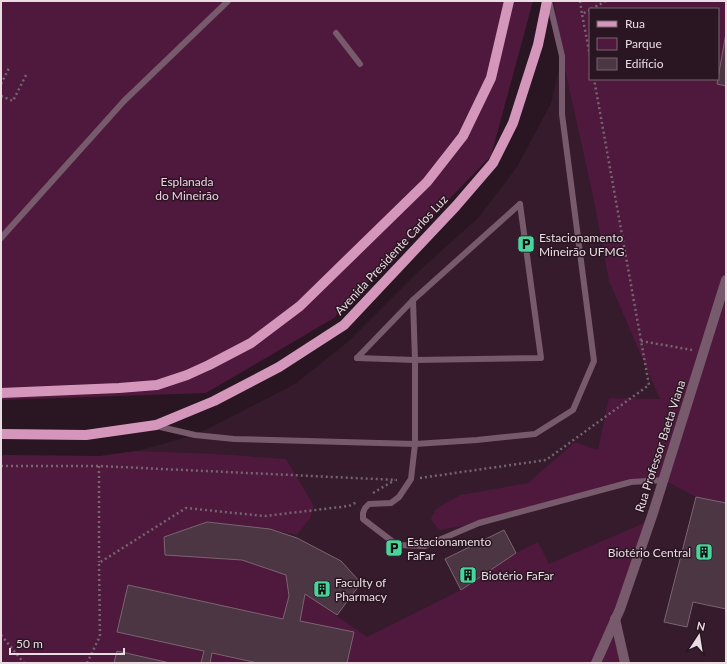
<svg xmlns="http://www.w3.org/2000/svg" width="727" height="664" viewBox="0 0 727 664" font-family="Lato,sans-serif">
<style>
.built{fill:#351b2b;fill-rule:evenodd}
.green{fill:#4e193d;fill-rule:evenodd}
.building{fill:#4c3643;stroke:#7c6472}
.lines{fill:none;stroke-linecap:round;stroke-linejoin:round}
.path{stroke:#76656f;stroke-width:2.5;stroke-dasharray:2 3;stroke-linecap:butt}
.lane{stroke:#775a6b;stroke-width:6}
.street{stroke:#775a6b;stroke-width:10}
.primary{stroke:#d497bb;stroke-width:10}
.labels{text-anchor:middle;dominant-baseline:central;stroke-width:3;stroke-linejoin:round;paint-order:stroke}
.park-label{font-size:12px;fill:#f6cee5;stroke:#291622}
.poi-label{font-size:12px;fill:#eadce3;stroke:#291622;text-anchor:start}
.street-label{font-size:12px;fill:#eadce3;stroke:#291622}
</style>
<rect width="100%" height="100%" fill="#291622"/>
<path class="built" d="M547,1H726V663H1V455L100,456L137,451L195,435L295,384L349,341L419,271L479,217L517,167L551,103L562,56ZM590,9H718V79H590Z"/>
<g class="green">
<path d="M1,1H533L491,156L334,318L206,393L1,400Z"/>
<path d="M554,1H726V503L696,497L664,480L631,482L479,523L440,530L434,524L431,519L435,510L444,504L460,495L528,483L575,442L598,450L609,398L660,399L609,281L593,196L562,56ZM590,9H718V79H590Z"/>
<path d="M137,451L217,454L286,459L314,506L310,518L297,535L270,529L207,522L164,537L166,555L242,560L286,575L289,596L283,619L128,585L117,632L204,651L201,663H1V455L100,456Z"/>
<path d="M651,520L596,663H347L354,632L300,621L305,594L367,637L461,590L516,553L538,542L549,564Z"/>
<path d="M614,634L620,663H602L603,660Z"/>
<path d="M212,653L258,663H210Z"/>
</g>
<g class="building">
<path d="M726,33V86L717,84Z"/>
<path d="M696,497L726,503V609L693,602L687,627L664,622Z"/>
<path d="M207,522L270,529L297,538L341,561L361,583L337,615L305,594L300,621L354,632L347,663H258L212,653L210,663H201L204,651L117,632L128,585L283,619L289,596L286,575L242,560L165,555L164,537Z"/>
<path d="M504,530L516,553L461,590L445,559Z"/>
<path d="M117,651L170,663H114Z"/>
</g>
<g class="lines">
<g class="path">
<path d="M580,1L582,14"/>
<path d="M591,9L606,1"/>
<path d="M590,10L582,14L590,56"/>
<path d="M1,84L9,68"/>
<path d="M1,96L13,101L26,75"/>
<path d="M641,341L692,350"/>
<path d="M1,466H99L397,480"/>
<path d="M99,466V562"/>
<path d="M420,478L546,460L649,385L594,79"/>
<path d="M373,493L395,480"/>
<path d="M1,635L24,663"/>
<path d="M87,663L100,636L99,563L186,508L265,516L349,506L357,502"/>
</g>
<g class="lane">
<path d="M336,33L360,64"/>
<path d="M1,238L124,101L228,1"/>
<path d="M413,300L415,360V444L411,479L399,497L391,503L369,504L365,508L363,513V519L397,545L425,546L479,523L631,482L664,480"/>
<path d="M357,358L415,360L541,358L520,204"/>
<path d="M357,358L413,300L520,204"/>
<path d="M156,426L195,435L234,439L415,444L477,440L535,434L573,410L594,361L562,114V56L549,1"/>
</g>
<g class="street">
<path d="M615,619L625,663"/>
<path d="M596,663L620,609L653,513L726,280"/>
</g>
<g class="primary">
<path d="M1,393L119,388L157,385L187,375L209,365L251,343L300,306L427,182L463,136L491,78L509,1"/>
<path d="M1,434L86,435L156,425L214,401L279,367L344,325L456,206L493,163L513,123L538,45L547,1"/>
</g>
</g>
<defs>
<symbol id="parking-square" viewBox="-11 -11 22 22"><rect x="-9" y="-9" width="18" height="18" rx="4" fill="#49d49c" stroke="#291622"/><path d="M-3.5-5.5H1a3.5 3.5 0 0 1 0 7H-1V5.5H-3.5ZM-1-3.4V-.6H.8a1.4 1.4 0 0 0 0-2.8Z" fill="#111"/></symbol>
<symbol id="building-square" viewBox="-11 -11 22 22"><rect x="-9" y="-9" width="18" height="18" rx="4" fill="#49d49c" stroke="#291622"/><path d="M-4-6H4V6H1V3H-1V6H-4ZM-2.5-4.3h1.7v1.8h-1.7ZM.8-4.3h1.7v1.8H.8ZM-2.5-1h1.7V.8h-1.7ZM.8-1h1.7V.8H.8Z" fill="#111"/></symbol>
</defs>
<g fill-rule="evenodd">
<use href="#parking-square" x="516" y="234" width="20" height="20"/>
<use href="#parking-square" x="384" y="538" width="20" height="20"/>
<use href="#building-square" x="694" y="542" width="20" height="20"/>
<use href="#building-square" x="458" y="565" width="20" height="20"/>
<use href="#building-square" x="312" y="579" width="20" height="20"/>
</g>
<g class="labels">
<g class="park-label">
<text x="187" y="181">Esplanada<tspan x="187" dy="14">do Mineirão</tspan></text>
</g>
<g class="poi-label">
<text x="539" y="237">Estacionamento<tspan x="539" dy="14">Mineirão UFMG</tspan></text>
<text x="407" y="541">Estacionamento<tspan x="407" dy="14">FaFar</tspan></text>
<text x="691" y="552" text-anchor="end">Biotério Central</text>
<text x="481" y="575">Biotério FaFar</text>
<text x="335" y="582">Faculty of<tspan x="335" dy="14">Pharmacy</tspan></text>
</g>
<g class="street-label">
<text transform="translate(391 255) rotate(-47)">Avenida Presidente Carlos Luz</text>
<text transform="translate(660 446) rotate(-72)">Rua Professor Baeta Viana</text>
</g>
</g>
<rect width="727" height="664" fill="none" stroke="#eadce3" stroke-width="4"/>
<rect x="589" y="8" width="130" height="72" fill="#291622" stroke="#76656f"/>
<rect x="597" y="21" width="20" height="6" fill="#d497bb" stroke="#76656f"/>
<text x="625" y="28" font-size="12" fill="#eadce3">Rua</text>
<rect x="597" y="38" width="20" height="12" fill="#4e193d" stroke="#76656f"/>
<text x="625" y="48" font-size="12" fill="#eadce3">Parque</text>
<rect x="597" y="58" width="20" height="12" fill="#4c3643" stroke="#76656f"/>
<text x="625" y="68" font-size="12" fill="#eadce3">Edifício</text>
<g transform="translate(699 636) rotate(12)" stroke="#291622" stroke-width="3" paint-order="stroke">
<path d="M0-3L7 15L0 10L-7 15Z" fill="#eadce3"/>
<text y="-6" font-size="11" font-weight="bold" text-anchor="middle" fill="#eadce3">N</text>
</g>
<path d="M10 648v6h114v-6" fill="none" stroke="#eadce3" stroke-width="2"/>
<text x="16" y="648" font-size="12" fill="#eadce3" stroke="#291622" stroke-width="3" paint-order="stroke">50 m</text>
</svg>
